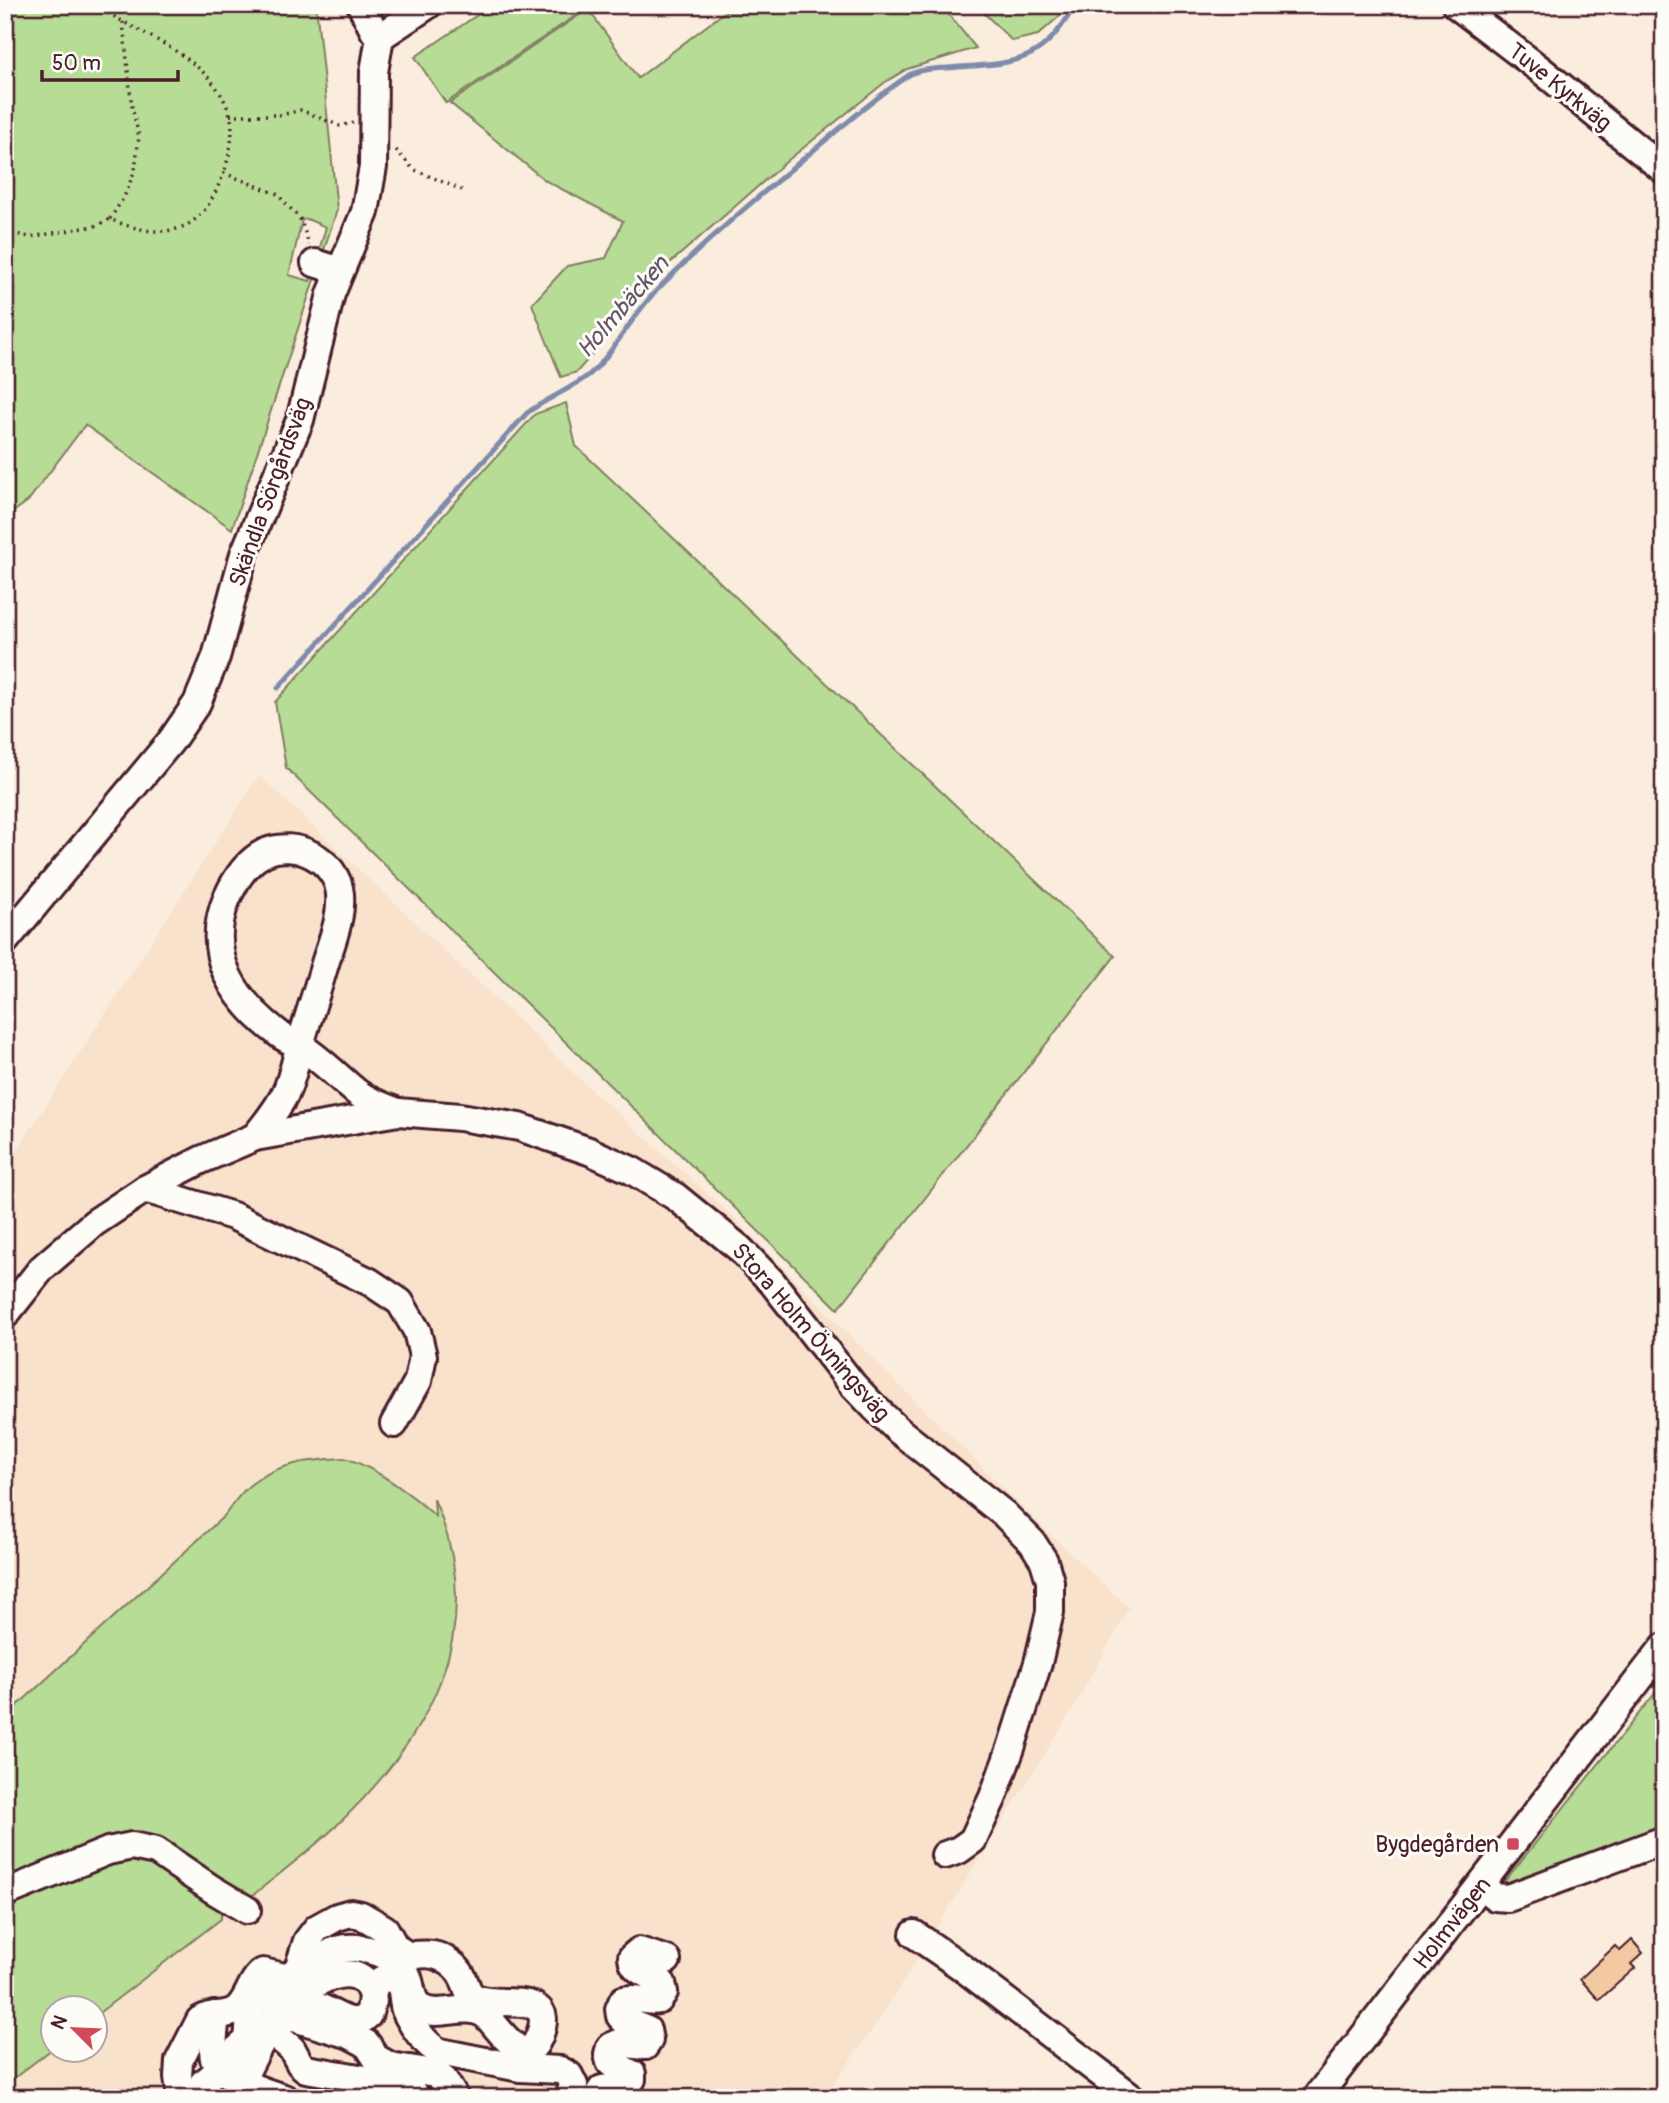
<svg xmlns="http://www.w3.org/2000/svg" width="1669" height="2103" viewBox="0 0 1669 2103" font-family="Pangolin,sans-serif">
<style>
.built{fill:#f8e2cc;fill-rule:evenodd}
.green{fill:#b7dc96;stroke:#807e60;stroke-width:2;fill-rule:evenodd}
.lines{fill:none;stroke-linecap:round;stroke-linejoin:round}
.stream{stroke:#7f8baa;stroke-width:5}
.building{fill:#f3c9a2;stroke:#4a1f2b;stroke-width:2}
.minor-casing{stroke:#4a1f2b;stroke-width:32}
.path{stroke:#4a1f2b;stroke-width:3.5;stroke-dasharray:2 5;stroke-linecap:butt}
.minor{stroke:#fdfcf7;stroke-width:26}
.poi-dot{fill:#d1495b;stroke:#fdfcf7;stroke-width:2.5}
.labels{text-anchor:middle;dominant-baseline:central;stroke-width:6;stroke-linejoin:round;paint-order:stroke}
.street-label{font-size:23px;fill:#4a1f2b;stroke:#fdfcf7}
.poi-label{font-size:23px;fill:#4a1f2b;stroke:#fdfcf7;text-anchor:end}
.water-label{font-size:24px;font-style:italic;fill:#64556b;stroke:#fdfcf7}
</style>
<rect width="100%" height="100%" fill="#faedde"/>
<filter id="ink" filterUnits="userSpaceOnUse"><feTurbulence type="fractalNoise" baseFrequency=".0143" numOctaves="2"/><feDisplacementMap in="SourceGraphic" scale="14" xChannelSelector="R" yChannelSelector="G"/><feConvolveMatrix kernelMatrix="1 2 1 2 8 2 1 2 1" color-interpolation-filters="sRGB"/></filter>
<g filter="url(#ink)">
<path class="built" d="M259,775L593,1091L736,1219L883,1369L1056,1540L1129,1608L1074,1707L881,2017L824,2098H5V1169ZM52,2008H94V2050H52Z"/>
<g class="green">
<path d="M5,5H316L337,210L232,529L85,425L28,501L5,518ZM307,219L326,227L310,281L289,275L302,220Z"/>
<path d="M492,5H576L581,12L446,103L415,57Z"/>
<path d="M734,5H941L976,48L907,69L884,83L787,161L669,264L577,372L561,377L532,304L567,266L606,258L623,221L546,181L450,103L588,9L638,78Z"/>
<path d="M976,5H1072L1038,35L1012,41Z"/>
<path d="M566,403L576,446L1115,956L838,1309L286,768L275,702L535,414Z"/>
<path d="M344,1458C373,1466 413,1495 435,1516L434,1499C492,1631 428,1740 332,1830C307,1853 279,1874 253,1895H244L163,1847L5,1886V1717L225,1515C232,1505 240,1493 250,1485C277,1463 310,1460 344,1458Z"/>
<path d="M1664,1682V1834L1512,1887L1505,1881Z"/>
<path d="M133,1851L221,1909V1919L95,2016L94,2008H52V2049L5,2085V1899Z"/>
</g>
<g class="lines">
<path class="stream" d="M278,688L527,413C547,398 570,390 590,374C613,354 633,314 656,291C702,244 752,202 802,160C836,132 869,102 906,77C917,69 933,69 947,68C1012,63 1040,67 1075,5"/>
</g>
<path class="building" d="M1632,1940L1643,1953L1631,1964L1635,1968L1599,2000L1580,1979L1615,1946L1620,1951Z"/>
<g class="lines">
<defs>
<g id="minor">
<path d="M361,5L374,31L380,37"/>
<path d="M1456,5L1541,70L1664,170"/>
<path d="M315,263L340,271"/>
<path d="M5,941L171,741L197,703L216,657L244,554L300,420L331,294L365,212L373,167L374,72L380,37L428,5"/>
<path d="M255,1137C266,1123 277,1110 285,1094C292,1080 295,1063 299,1048C307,1021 316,994 324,967C331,943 342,919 340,894C337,860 295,838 264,853C246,862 235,880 227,898C203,955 234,1000 279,1034C286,1040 295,1042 302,1047C323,1061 340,1079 359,1094C370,1102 385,1107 398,1112"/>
<path d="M145,1189L233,1216L370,1282L400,1302L417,1331L423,1356L418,1381L394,1424"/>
<path d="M5,1315L42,1268L94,1223L145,1189L201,1160L255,1137L398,1112L460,1117L519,1127L589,1151L631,1170L676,1197L739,1248L772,1282L853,1385L875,1408L898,1430L1004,1514L1032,1542L1044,1561L1050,1581V1612L1038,1663L1011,1748L993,1797L973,1840L959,1850L945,1855"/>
<path d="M1481,1885L1495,1897L1508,1898L1664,1840"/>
<path d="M5,1893L108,1851L132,1846L156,1851L212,1889L247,1910"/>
<path d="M914,1934L959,1965L1133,2098"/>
<path d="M298,1996C321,1977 365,1956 373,2001"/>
<path d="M215,2015C216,2029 211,2045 214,2059C218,2077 267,2093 284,2098"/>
<path d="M181,2098L178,2077L179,2061L200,2020C211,2012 227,2018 237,2009C249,1999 250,1981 263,1972L284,1977L293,1974L299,1966L307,1941L317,1928L337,1917L351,1913L361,1915L385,1929L395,1947L407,1955C415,1956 424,1953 433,1955C444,1957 457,1966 462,1976C467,1985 466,1993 476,1998C497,2009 561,1987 538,2039C523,2073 496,2022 484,2014C465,2002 440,2019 421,2008C406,1998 416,1976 397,1963C380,1950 347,1941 327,1955C315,1963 307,1975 295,1982C283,1989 260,1993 253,2005C247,2016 251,2030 247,2041L227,2058L219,2069L203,2083L198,2098"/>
<path d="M234,2098C240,2083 273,2014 284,2008C320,1988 345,2038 368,2015C373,2006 370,1991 377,1983C383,1977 392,1977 398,1983C404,1989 402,2001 405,2010C411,2024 426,2046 440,2052L520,2068L560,2070L569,2075L574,2085L568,2098"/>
<path d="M417,2098L408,2087L401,2085L306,2069L300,2064L292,2049L278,2037L279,2025L285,2019L291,2017L350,2035L367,2044L376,2058L390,2066L435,2073L444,2080L455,2098"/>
<path d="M596,2098L602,2089L626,2085L632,2079V2074L610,2062L608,2054L610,2047L619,2043L645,2046L649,2040L647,2030L625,2021L620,2016L619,2009L623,2000C635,1996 646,2003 659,2000L664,1992L662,1983C651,1973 633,1973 632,1957L639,1951L667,1960"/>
<path d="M1316,2098L1664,1647"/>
</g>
</defs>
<use href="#minor" class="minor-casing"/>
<g class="path">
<path d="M96,5C141,37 212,55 230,115C235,133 229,156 224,173"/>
<path d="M230,115H281L301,110L340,126L353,123"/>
<path d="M396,150L413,169L462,190"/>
<path d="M110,219L124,197L135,170L139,136L132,108L123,22"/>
<path d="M5,232L30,237L95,226L110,219C137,231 175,240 199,216C211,205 217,188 224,173L277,194L301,220L309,245"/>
</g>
<use href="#minor" class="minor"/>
</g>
</g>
<rect class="poi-dot" x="1506" y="1837" width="14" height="14" rx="3.5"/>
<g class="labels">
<g class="street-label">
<text transform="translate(1560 87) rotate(39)">Tuve Kyrkväg</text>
<text transform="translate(270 492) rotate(-70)">Skändla Sörgårdsväg</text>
<text transform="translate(811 1332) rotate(49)">Stora Holm Övningsväg</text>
<text transform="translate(1452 1923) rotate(-52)">Holmvägen</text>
</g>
<g class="poi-label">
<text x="1499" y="1844">Bygdegården</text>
</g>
<g class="water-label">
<text transform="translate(623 307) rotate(-49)">Holmbäcken</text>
</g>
</g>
<rect width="1669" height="2103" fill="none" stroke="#fdfcf7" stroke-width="28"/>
<rect x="14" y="14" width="1641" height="2075" fill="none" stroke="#4a1f2b" stroke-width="2.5" filter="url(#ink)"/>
<g transform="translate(74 2029) rotate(294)"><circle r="33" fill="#fdfcf7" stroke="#b5a4a5" stroke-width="2"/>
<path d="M0-5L12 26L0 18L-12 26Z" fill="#d1495b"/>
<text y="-10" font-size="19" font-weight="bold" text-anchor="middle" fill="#4a1f2b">N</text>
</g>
<path d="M42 70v10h136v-10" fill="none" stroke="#4a1f2b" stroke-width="3.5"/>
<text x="52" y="70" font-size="21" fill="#4a1f2b" stroke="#fdfcf7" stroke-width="5" paint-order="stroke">50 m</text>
</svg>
